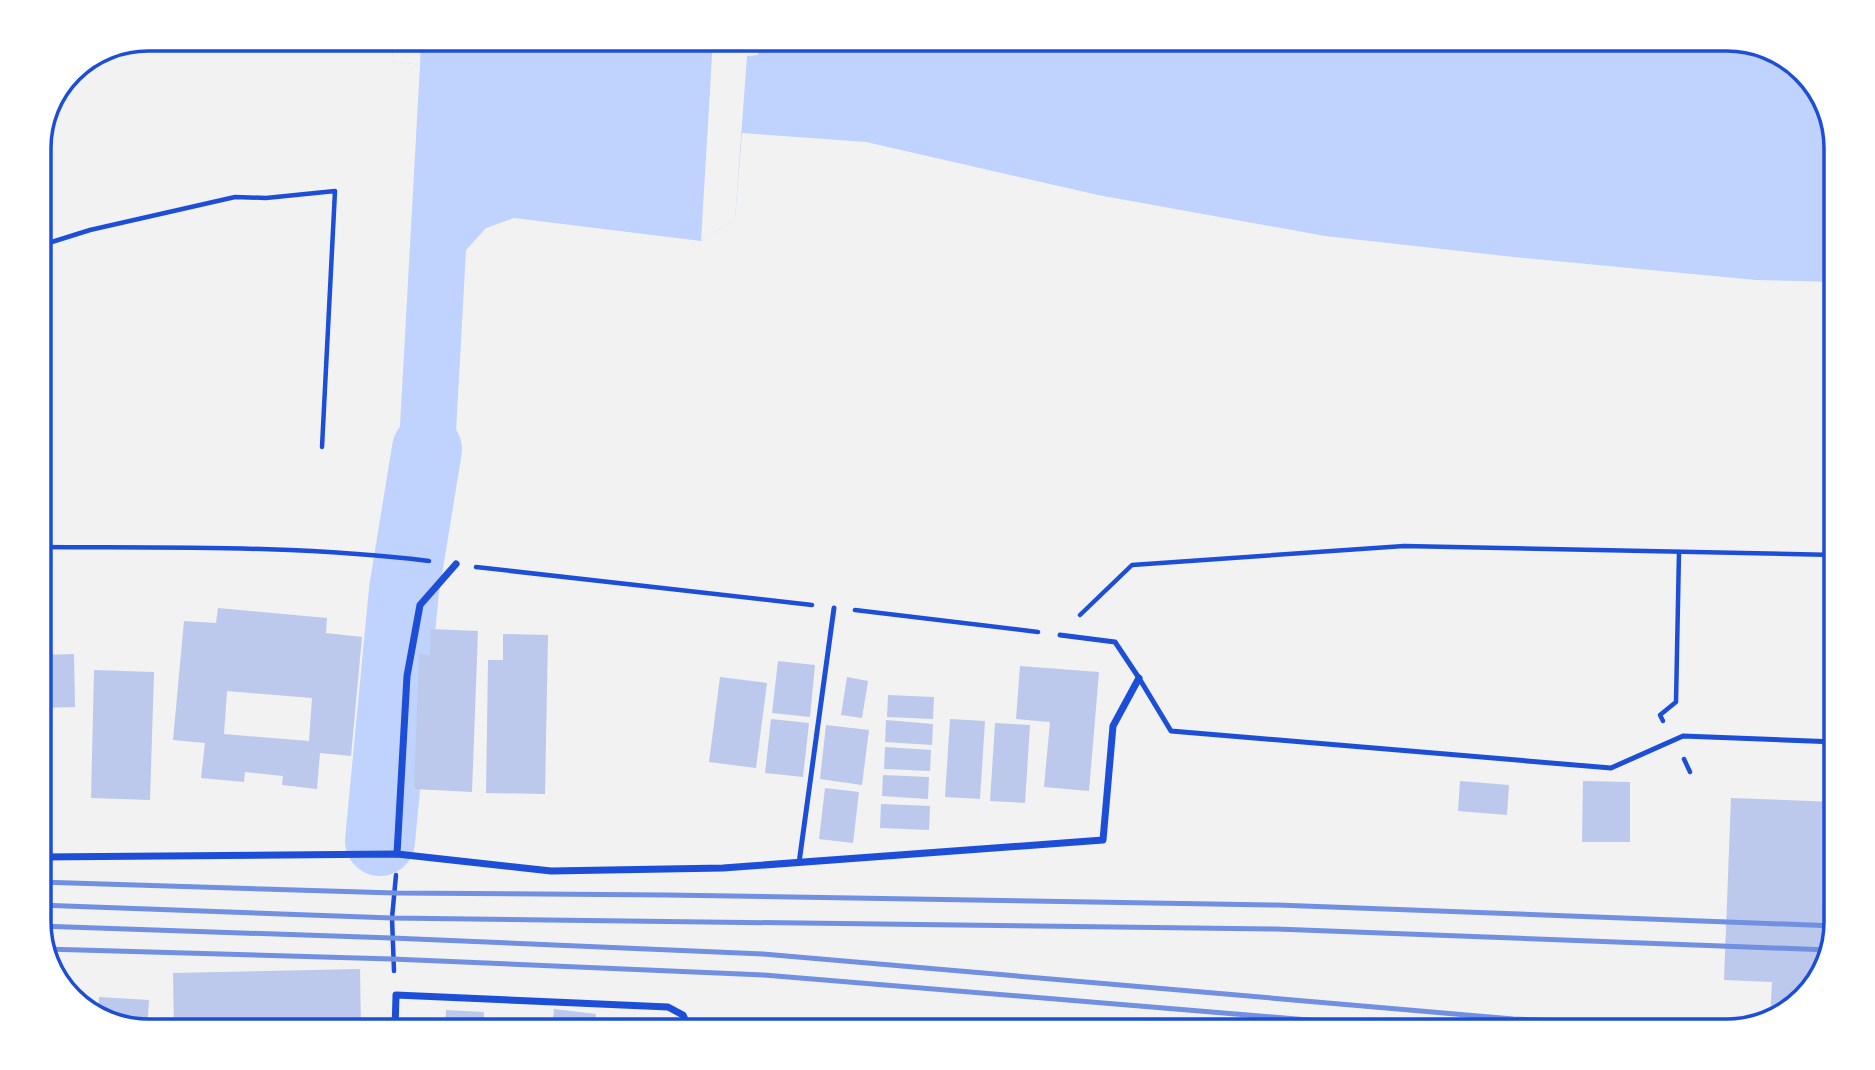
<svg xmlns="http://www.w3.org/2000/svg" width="1875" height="1070" viewBox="0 0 1875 1070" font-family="'Open Sans',sans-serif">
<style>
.water{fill:#bfd3fe}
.pier{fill:#f2f2f2}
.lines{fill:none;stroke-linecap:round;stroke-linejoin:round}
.river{stroke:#bfd3fe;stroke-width:70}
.building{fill:#bdc9ec;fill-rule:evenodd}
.path{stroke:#1d4ed8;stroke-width:4.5}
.service{stroke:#1d4ed8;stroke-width:5}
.minor{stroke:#1d4ed8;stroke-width:7}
.rail{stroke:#7290e2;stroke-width:5}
.rim{fill:none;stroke:#1d4ed8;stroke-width:3.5}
</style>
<rect width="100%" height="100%" fill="#f2f2f2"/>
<path class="water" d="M393,39H1727L1782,53L1822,93L1836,141V282L1756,280L1523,258L1325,236L1098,195L866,142L742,133L735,219L701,241L514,218L486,228L466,250L455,450L427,449L399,444L420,65L392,61Z"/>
<g class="pier">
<path d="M393,39H421L420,65L392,61Z"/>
<path d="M713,39H759L758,55L747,56L735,219L701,241Z"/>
</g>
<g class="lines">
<path class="river" d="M380,841L404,590L427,449"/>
</g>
<g class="building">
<path d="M218,608L327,618L326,633L362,637L351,756L320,753L317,789L282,785L283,776L245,772L244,782L201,778L205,743L173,740L184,621L216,623ZM227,691L312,698L309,741L224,734Z"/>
<path d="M431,629L478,631L472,792L414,789L419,654L430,655Z"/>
<path d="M503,634L548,635L545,794L486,793L488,660H503Z"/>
<path d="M74,654L75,707L39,708V655Z"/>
<path d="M778,661L815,665L810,717L772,713Z"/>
<path d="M1020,666L1099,672L1089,791L1044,787L1050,722L1016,719Z"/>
<path d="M94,670L154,672L150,800L91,798Z"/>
<path d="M720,677L767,683L756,768L709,762Z"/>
<path d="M847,677L868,681L862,718L841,715Z"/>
<path d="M888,695L934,697L933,719L887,717Z"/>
<path d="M771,719L809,723L803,777L765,773Z"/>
<path d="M950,719L985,721L980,799L945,797Z"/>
<path d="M886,720L933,724L932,745L885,742Z"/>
<path d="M995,723L1030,725L1025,803L990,801Z"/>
<path d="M826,725L869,730L862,785L820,779Z"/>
<path d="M885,747L931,750L930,771L884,769Z"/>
<path d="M883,775L929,777L928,799L882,796Z"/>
<path d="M1460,781L1509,785L1507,815L1458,811Z"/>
<path d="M1583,781L1630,782V842H1582Z"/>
<path d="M825,788L859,792L853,843L819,839Z"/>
<path d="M1731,798L1836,802V923L1822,977L1782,1017L1770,1020L1772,982L1724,980Z"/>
<path d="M881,804L930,806L929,830L880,828Z"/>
<path d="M360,969L361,1031H174L173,973Z"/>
<path d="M99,997L149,1000L147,1031L98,1018Z"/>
<path d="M554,1009L596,1014L594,1031H552Z"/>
<path d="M446,1010L484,1012L483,1031H445Z"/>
<path d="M604,1023L671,1025V1031H604Z"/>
</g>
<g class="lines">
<g class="path">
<path d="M39,246L90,230L235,197L266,198L335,191L322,447"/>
<path d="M39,547C169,548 300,545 429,561"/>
<path d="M476,567L812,605"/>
<path d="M855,610L1038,632"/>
<path d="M1080,615L1132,565L1404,546L1836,555"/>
<path d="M1663,721L1660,715L1676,702L1679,552"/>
<path d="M1684,759L1690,772"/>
<path d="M394,971L392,918L396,875"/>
</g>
<g class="service">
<path d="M1060,635L1115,642L1139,678L1171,731L1611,768L1683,736L1836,742"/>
<path d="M799,863L834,608"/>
</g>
<g class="minor">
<path d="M397,854L407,676L420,605L456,564"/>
<path d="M39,857L397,854L551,871L723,868L1103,840L1113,726L1139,678"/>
<path d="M395,1031L396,995L668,1007L683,1015L690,1031"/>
</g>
<g class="rail">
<path d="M39,882L395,893L667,895L1277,905L1836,926"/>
<path d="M39,905L392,918L1276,929L1829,950"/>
<path d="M39,926L392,938L763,954L1513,1019L1736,1029"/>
<path d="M45,949L392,959L764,975L1441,1031"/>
</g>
</g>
<path d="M0 0H1875V1070H0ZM148 51H1727A97 97 0 0 1 1824 148V922A97 97 0 0 1 1727 1019H148A97 97 0 0 1 51 922V148A97 97 0 0 1 148 51Z" fill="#fff" fill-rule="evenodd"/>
<path class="rim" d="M148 51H1727A97 97 0 0 1 1824 148V922A97 97 0 0 1 1727 1019H148A97 97 0 0 1 51 922V148A97 97 0 0 1 148 51Z"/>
</svg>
